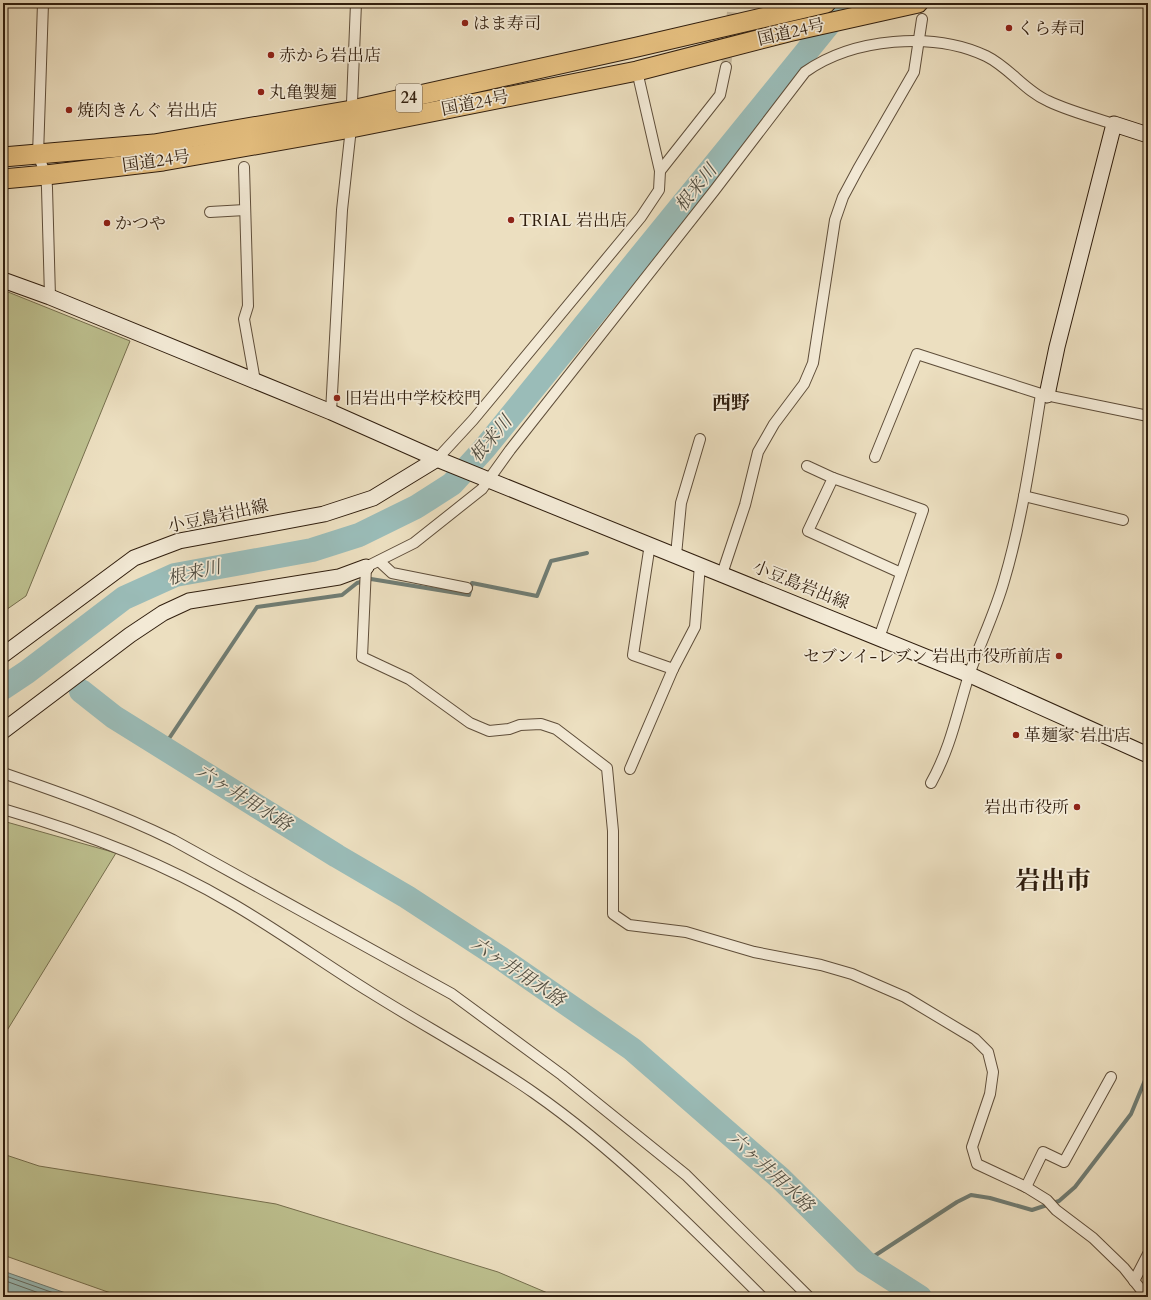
<svg xmlns="http://www.w3.org/2000/svg" width="1151" height="1300" viewBox="0 0 1151 1300" font-family="Cardo,'Noto Serif JP',serif">
<style>
.green{fill:#bdc08f;stroke:#766f4e}
.water{fill:#9abcb8;stroke:#707d74}
.lines{fill:none;stroke-linecap:round;stroke-linejoin:round}
.shore{stroke:#656d63;stroke-width:1}
.stream{stroke:#707d74;stroke-width:4}
.river{stroke:#9abcb8;stroke-width:24}
.street-tunnel{stroke:#c6b89c;stroke-width:10;stroke-dasharray:10 5;stroke-linecap:butt}
.street-casing{stroke:#5f4e3a;stroke-width:12}
.secondary-casing{stroke:#301e0e;stroke-width:17}
.highway-casing{stroke:#301e0e;stroke-width:21}
.street{stroke:#f3ead6;stroke-width:10}
.secondary{stroke:#f3ead6;stroke-width:15}
.highway{stroke:#e6c080;stroke-width:19}
.poi-dot{fill:#8f2418;stroke:#f3ead6;stroke-width:1.5}
.labels{text-anchor:middle;dominant-baseline:central;stroke-width:3.5;stroke-linejoin:round;paint-order:stroke}
.shield{fill:#f3ead6;stroke:#6a5b4a;stroke-width:1}
.shield-label{font-size:16px;font-weight:bold;fill:#301e0e}
.poi-label{font-size:17px;fill:#301e0e;stroke:#f3ead6;text-anchor:start}
.street-label{font-size:17px;fill:#301e0e;stroke:#f3ead6}
.water-label{font-size:18px;font-style:italic;fill:#504d41;stroke:#f3ead6}
.quarter-label{font-size:19px;font-weight:bold;fill:#301e0e;stroke:#f3ead6}
.town-label{font-size:25px;font-weight:bold;fill:#301e0e;stroke:#f3ead6}
</style>
<rect width="100%" height="100%" fill="#ecdfc0"/>
<filter id="stains"><feTurbulence type="fractalNoise" baseFrequency=".005" numOctaves="4"/><feColorMatrix values="0 0 0 0 .2 0 0 0 0 .09 0 0 0 0 .02 0 0 0 .5 -.17"/></filter>
<radialGradient id="worn" r=".72"><stop offset=".6" stop-color="#630" stop-opacity="0"/><stop offset="1" stop-color="#630" stop-opacity=".3"/></radialGradient>
<g class="green">
<path d="M3,290L130,341L26,596L3,612Z"/>
<path d="M3,821L116,853L3,1037Z"/>
<path d="M3,1154L39,1166L276,1204L498,1272L557,1297H122L3,1255Z"/>
</g>
<path class="water" d="M3,1271L77,1297H3Z"/>
<g class="lines">
<g class="shore">
<path d="M3,1275L65,1297"/>
<path d="M3,1280L50,1297"/>
</g>
<g class="stream">
<path d="M164,746L257,607L342,595L357,583L371,579L469,595L472,583L537,596L551,561L587,553"/>
<path d="M865,1262L957,1202L971,1195L990,1198L1032,1210L1059,1201L1075,1187L1131,1114L1148,1073"/>
</g>
<g class="river">
<path d="M3,688L27,672L124,598L175,575L312,550L359,535L416,507L452,484L484,449L846,3"/>
<path d="M81,691L114,717L337,856L407,897L502,959L632,1049L780,1178L865,1262L920,1297"/>
</g>
<path class="street-tunnel" d="M726,67L733,3"/>
<defs>
<g id="street">
<path d="M43,3L38,155L46,175L47,188L50,297"/>
<path d="M1114,124C1092,117 1069,111 1048,101C1025,91 1009,67 986,56C933,31 853,38 805,72L714,191L510,450L482,489L414,543L366,567L362,657L409,679L470,723L489,731L509,729L520,725L541,724L556,729L607,768L613,831V914L629,925L686,932L754,952L821,965L852,974L905,997L975,1039L988,1052L993,1072L990,1094L972,1147L977,1164L1026,1187L1047,1200L1056,1210L1093,1238L1124,1268L1147,1297"/>
<path d="M244,167L248,306L244,319L255,381"/>
<path d="M660,171L720,95L726,67"/>
<path d="M210,212L245,210"/>
<path d="M331,412L342,210L351,128L356,3"/>
<path d="M875,457L917,354L1041,394"/>
<path d="M437,459L473,420L641,217L659,190L660,171L637,71"/>
<path d="M807,466L833,478L808,531L901,573"/>
<path d="M833,478L923,510L879,638"/>
<path d="M1024,496L1123,520"/>
<path d="M650,544L633,655L673,669"/>
<path d="M676,555L681,503L700,439"/>
<path d="M379,561L392,573L467,588"/>
<path d="M722,574L745,505L758,452L774,424L804,384L813,363L835,220L843,197L858,169L914,72L922,19"/>
<path d="M630,769L673,669L695,627L700,565"/>
<path d="M3,773C61,793 118,813 173,840L452,994L562,1075L686,1175L809,1297"/>
<path d="M931,783C951,747 957,713 969,675C980,643 995,613 1004,581C1022,520 1031,457 1041,394L1148,416"/>
<path d="M3,809C82,832 160,861 231,903C278,930 323,963 370,992C424,1026 481,1056 534,1093C617,1151 690,1225 762,1297"/>
<path d="M1026,1187L1043,1152L1064,1162L1111,1077"/>
<path d="M1134,1281L1148,1254"/>
</g>
<g id="secondary">
<path d="M3,280L50,297L331,412L437,459L970,675L1148,755"/>
<path d="M1047,395L1057,347L1114,124L1148,135"/>
<path d="M3,655L134,558L179,541L324,514L373,498L437,459"/>
<path d="M3,731L130,635L163,613L189,601L339,577L366,567"/>
</g>
<g id="highway">
<path d="M3,157L154,144L352,110L637,47L826,3"/>
<path d="M3,179L46,175L163,161L351,128L637,71L788,32L918,3"/>
</g>
</defs>
<use href="#street" class="street-casing"/>
<use href="#secondary" class="secondary-casing"/>
<use href="#highway" class="highway-casing"/>
<use href="#street" class="street"/>
<use href="#secondary" class="secondary"/>
<use href="#highway" class="highway"/>
</g>
<g class="poi-dot">
<circle cx="465" cy="23" r="4"/>
<circle cx="1009" cy="28" r="4"/>
<circle cx="271" cy="55" r="4"/>
<circle cx="261" cy="92" r="4"/>
<circle cx="69" cy="110" r="4"/>
<circle cx="511" cy="220" r="4"/>
<circle cx="107" cy="223" r="4"/>
<circle cx="337" cy="398" r="4"/>
<circle cx="1059" cy="656" r="4"/>
<circle cx="1016" cy="735" r="4"/>
<circle cx="1077" cy="807" r="4"/>
</g>
<g class="labels">
<rect class="shield" x="396" y="84" width="26" height="28" rx="3"/>
<g class="shield-label">
<text x="409" y="98">24</text>
</g>
<g class="poi-label">
<text x="473" y="23">はま寿司</text>
<text x="1017" y="28">くら寿司</text>
<text x="279" y="55">赤から岩出店</text>
<text x="269" y="92">丸亀製麺</text>
<text x="77" y="110">焼肉きんぐ 岩出店</text>
<text x="519" y="220">TRIAL 岩出店</text>
<text x="115" y="223">かつや</text>
<text x="345" y="398">旧岩出中学校校門</text>
<text x="1051" y="656" text-anchor="end">セブンイ-レブン 岩出市役所前店</text>
<text x="1024" y="735">革麺家 岩出店</text>
<text x="1069" y="807" text-anchor="end">岩出市役所</text>
</g>
<g class="street-label">
<text transform="translate(791 32) rotate(-13)">国道24号</text>
<text transform="translate(475 103) rotate(-11)">国道24号</text>
<text transform="translate(156 161) rotate(-8)">国道24号</text>
<text transform="translate(218 516) rotate(-12)">小豆島岩出線</text>
<text transform="translate(801 585) rotate(22)">小豆島岩出線</text>
</g>
<g class="water-label">
<text transform="translate(696 188) rotate(-51)">根来川</text>
<text transform="translate(491 439) rotate(-50)">根来川</text>
<text transform="translate(194 573) rotate(-13)">根来川</text>
<text transform="translate(244 798) rotate(32)">六ヶ井用水路</text>
<text transform="translate(518 972) rotate(34)">六ヶ井用水路</text>
<text transform="translate(771 1172) rotate(43)">六ヶ井用水路</text>
</g>
<g class="quarter-label">
<text x="731" y="403">西野</text>
</g>
<g class="town-label">
<text x="1053" y="881">岩出市</text>
</g>
</g>
<rect width="1151" height="1300" fill="none" stroke="#ecdfc0" stroke-width="16"/>
<rect x="4" y="4" width="1143" height="1292" fill="none" stroke="#301e0e" stroke-width="2"/>
<rect x="8" y="8" width="1135" height="1284" fill="none" stroke="#301e0e"/>
<rect width="100%" height="100%" filter="url(#stains)"/>
<rect width="100%" height="100%" fill="url(#worn)"/>
</svg>
